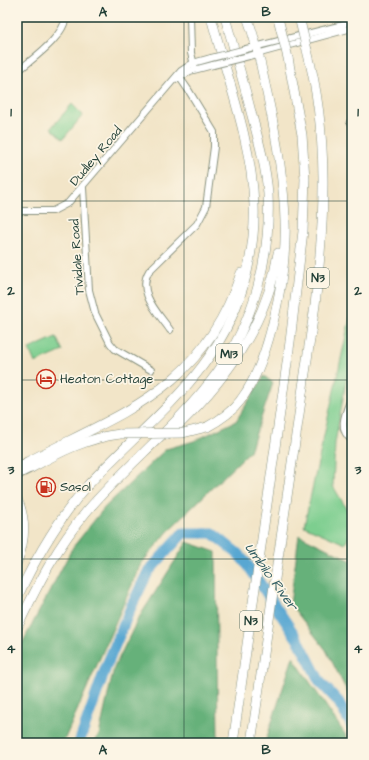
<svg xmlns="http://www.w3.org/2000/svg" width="369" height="760" viewBox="0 0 369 760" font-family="'Architects Daughter',sans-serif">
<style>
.green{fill:#7dce8f;stroke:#4e8662}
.forest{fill:#66b17a;stroke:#427757}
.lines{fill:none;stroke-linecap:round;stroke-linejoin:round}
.river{stroke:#58a7d2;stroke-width:11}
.minor-casing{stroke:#88917e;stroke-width:8}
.major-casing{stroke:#88917e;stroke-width:10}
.highway-casing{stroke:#88917e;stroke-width:10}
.minor{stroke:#fff;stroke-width:6}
.major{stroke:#fff;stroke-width:8}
.highway{stroke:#fff;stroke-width:9}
.minor-bridge-casing{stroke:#88917e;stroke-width:8;stroke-linecap:butt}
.highway-bridge-casing{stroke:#88917e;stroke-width:10;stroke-linecap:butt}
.minor-bridge{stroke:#fff;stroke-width:6}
.highway-bridge{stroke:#fff;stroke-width:9}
.grid{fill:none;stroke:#1f3d34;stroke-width:1;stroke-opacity:0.55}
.labels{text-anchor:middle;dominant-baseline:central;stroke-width:3.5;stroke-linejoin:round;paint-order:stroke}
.shield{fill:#fcf5e5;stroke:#617469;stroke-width:1}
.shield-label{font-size:12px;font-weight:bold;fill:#1f3d34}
.street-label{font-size:13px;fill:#1f3d34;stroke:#fcf5e5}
.poi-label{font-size:13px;fill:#1f3d34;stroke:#fcf5e5;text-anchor:start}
.water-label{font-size:14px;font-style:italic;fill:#305d63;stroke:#fcf5e5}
.neatline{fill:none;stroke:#1f3d34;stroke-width:1.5}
.grid-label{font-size:13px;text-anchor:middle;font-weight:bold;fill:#1f3d34}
</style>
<rect width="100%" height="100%" fill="#fcf5e5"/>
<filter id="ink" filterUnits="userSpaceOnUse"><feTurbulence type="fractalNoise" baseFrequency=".025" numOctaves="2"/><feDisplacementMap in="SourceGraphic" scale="8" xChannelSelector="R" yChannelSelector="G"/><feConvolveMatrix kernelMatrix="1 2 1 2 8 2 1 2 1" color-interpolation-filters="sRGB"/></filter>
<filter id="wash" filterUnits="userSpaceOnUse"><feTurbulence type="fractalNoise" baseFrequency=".012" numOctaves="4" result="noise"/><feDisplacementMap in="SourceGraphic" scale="16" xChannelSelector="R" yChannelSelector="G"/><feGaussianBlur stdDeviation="0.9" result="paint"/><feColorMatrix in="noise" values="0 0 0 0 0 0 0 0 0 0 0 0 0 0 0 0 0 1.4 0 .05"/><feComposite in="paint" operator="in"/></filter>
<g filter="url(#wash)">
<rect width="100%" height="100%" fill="#f2e5c8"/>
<g class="green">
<path d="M72,104L83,115L63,139L51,128Z"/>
<path d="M352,309V360L347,376L335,443L333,486L352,518V531L345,544L304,526Z"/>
<path d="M56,337L63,351L35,363L29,349Z"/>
</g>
<g class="forest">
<path d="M264,376L273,383L250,451L171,528L141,564L63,743H17V653L73,547L105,507L166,449L194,441L236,421Z"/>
<path d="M299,535L352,561V701L326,650L290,604Z"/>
<path d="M187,542L216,552L218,743H93L99,735L114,668L138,619Z"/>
<path d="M293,657L351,743H265Z"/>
</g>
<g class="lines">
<path class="river" d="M79,743L106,667L131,607L148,572L183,533H212L237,553L247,564L300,643L320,682L338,701L352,726"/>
</g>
</g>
<g filter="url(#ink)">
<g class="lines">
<defs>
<g id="minor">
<path d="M190,17L191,53L195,69"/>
<path d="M246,49L343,25L352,17"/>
<path d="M249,56L352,28"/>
<path d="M17,72C33,58 63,38 66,17"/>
<path d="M178,79L190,71L213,65"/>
<path d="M350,122L352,120"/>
<path d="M83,188L89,290L95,313L110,343L115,349L151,370"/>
<path d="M17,211H53L68,203L181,71L193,63L211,58"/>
<path d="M170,330C159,314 136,292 149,271L197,224L206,207L214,147V132L189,91L178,75"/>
<path d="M352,396C347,410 336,429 352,440"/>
</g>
<g id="major">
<path d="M17,468L27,462"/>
<path d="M17,475L31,468"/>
</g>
<g id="highway">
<path d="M207,427C220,420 231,413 240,401C271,361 287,271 285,221C284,178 276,135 267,93C261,67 257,42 247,17"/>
<path d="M168,435C222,385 267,327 278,253"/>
<path d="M27,462C125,411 203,389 241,273"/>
<path d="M31,468C60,452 87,438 120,434"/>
<path d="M17,499C27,520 25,541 17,562"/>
<path d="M17,598C36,557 58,519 88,485C153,415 224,371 247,272C252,250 255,227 254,205C252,143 227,77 211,17"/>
<path d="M17,628C37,586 57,546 87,511C128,463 180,424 217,373C254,321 271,258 268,194C266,166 258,138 251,112C243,80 234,49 225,17"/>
<path d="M233,743L290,342L303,231L305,179L302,135L288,58"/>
<path d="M251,743L315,305C325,219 329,134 307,50"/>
</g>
</defs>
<use href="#minor" class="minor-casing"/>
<use href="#major" class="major-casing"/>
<use href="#highway" class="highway-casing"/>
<use href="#minor" class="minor"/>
<use href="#major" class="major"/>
<use href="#highway" class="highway"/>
<defs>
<g id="minor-bridge">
<path d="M211,58L246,49"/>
<path d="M213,65L249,56"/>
</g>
<g id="highway-bridge">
<path d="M299,17L307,50"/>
<path d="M279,22L288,58"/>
<path d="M120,434L183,433L207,427"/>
</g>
</defs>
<use href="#minor-bridge" class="minor-bridge-casing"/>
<use href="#highway-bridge" class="highway-bridge-casing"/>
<use href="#minor-bridge" class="minor-bridge"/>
<use href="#highway-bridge" class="highway-bridge"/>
</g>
</g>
<path class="grid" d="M184,17V743M17,201H352M17,380H352M17,559H352"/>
<defs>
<symbol id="hotel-ring" viewBox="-11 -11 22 22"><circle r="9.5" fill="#fcf5e5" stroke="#c8321e" stroke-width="1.5"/><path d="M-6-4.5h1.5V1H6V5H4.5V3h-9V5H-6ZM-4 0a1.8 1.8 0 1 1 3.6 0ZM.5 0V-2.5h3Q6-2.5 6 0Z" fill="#c8321e"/></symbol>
<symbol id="fuel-ring" viewBox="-11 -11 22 22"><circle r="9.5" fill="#fcf5e5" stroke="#c8321e" stroke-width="1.5"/><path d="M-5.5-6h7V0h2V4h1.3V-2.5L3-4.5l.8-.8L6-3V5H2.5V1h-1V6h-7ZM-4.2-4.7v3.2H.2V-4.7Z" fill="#c8321e"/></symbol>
</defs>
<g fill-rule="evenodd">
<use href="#hotel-ring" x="35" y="368" width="22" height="22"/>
<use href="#fuel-ring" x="35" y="476" width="22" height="22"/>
</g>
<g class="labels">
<g class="shield">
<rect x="307" y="268" width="22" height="20" rx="3"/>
<rect x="216" y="344" width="26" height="20" rx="3"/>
<rect x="240" y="611" width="22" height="20" rx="3"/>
</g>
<g class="shield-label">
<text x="318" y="278">N3</text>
<text x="229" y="354">M13</text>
<text x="251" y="621">N3</text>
</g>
<g class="street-label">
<text transform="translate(96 156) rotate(-50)">Dudley Road</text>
<text transform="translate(77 257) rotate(-94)">Tividale Road</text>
</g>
<g class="poi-label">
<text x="60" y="379">Heaton Cottage</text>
<text x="60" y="487">Sasol</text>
</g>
<g class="water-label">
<text transform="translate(271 577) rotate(54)">Umbilo River</text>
</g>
</g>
<rect width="369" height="760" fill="none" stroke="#fcf5e5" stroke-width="44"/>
<rect x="22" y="22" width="325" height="716" class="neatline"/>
<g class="grid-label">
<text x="103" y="16">A</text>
<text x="266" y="16">B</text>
<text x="11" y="116">1</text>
<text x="358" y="116">1</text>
<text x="11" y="295">2</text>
<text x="358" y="295">2</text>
<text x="11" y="474">3</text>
<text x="358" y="474">3</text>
<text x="11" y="653">4</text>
<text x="358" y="653">4</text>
<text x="103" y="754">A</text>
<text x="266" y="754">B</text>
</g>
</svg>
